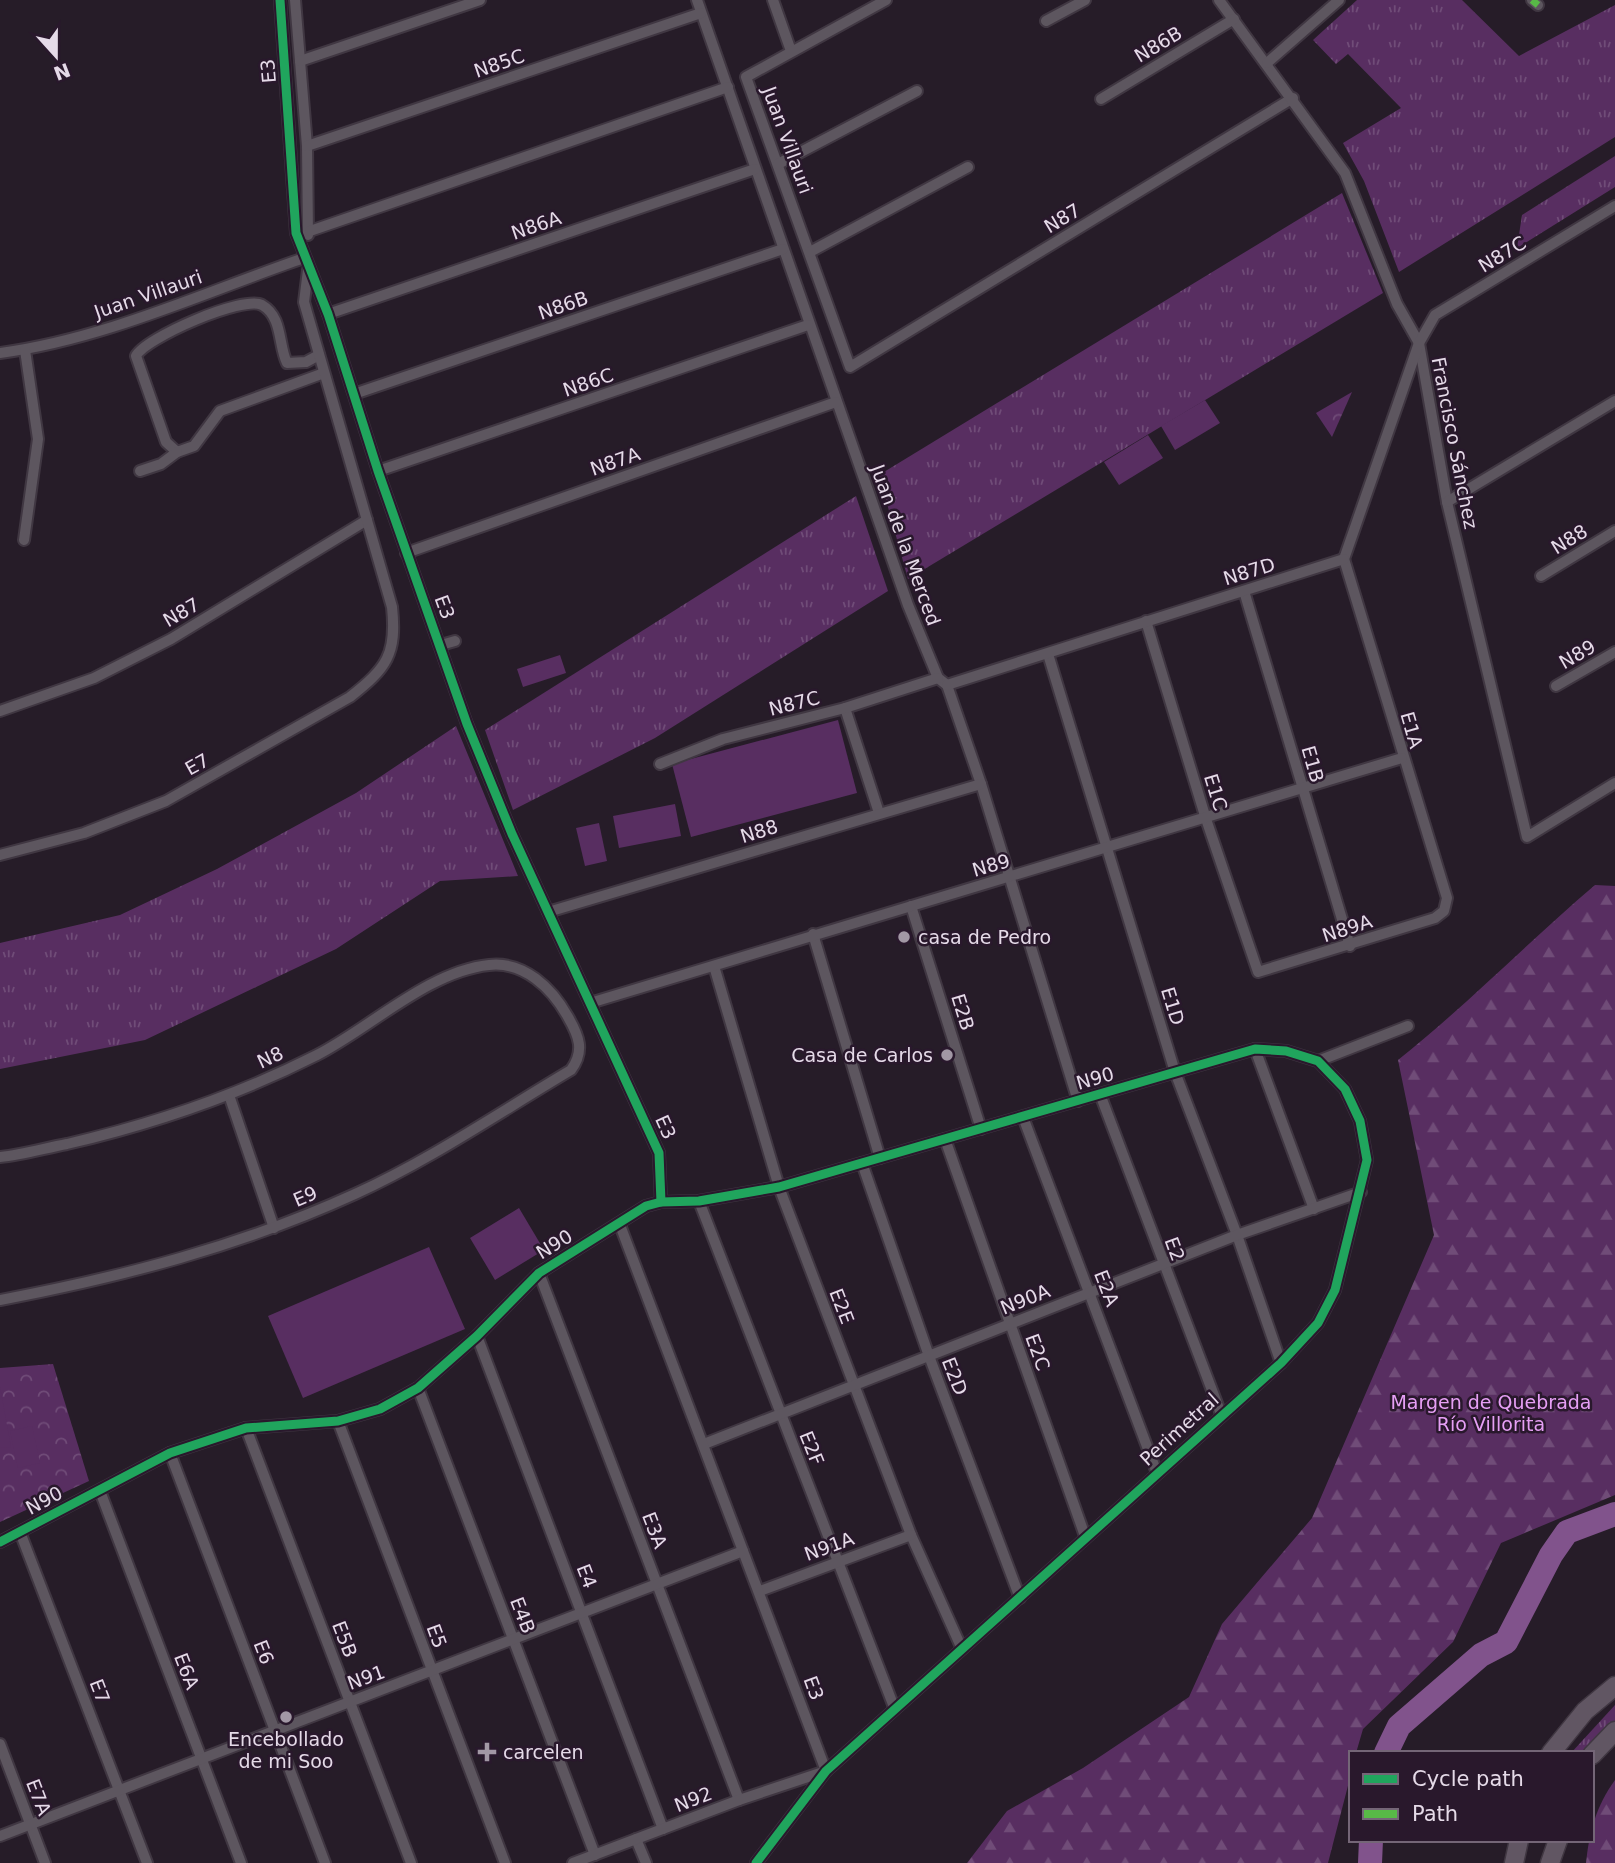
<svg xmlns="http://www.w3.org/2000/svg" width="1615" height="1863" viewBox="0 0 1615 1863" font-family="'DejaVu Sans',sans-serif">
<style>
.grass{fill:url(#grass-tufts)}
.forest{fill:url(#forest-firs)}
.park{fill:url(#park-crowns)}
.pitch{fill:#582e61}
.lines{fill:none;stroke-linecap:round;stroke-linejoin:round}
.river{stroke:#81538c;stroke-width:24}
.minor-casing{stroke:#403742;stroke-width:14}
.primary-casing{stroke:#403742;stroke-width:21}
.minor{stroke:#5d565f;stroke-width:10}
.primary{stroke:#615663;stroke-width:18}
.quiet{stroke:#58b947;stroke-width:7;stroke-dasharray:14 7;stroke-linecap:butt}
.cycleway-casing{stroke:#29182c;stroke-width:13}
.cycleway{stroke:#20a55d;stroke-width:9}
.poi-dot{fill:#a298a5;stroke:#29182c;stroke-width:2.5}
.labels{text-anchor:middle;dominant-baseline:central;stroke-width:5;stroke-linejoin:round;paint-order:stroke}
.street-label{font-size:19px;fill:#e5dae8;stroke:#29182c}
.poi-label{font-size:19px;fill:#e5dae8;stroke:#29182c;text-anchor:start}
.park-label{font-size:19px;fill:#e69ff5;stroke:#29182c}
</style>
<defs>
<pattern id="grass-tufts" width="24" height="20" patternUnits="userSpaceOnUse" patternTransform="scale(1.75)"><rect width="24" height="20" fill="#582e61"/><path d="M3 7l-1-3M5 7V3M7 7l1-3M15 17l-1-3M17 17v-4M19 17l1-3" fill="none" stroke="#704c78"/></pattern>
<pattern id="forest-firs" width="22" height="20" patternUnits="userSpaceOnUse" patternTransform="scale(1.75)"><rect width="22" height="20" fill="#582e61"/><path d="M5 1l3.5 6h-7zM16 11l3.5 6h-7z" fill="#704c78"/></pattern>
<pattern id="park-crowns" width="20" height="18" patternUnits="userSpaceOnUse" patternTransform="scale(1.75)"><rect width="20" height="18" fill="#582e61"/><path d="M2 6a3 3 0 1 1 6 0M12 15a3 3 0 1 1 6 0" fill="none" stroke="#704c78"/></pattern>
</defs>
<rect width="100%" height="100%" fill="#261c28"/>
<g class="grass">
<path d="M1357,0H1462L1519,56L1615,5V137L1399,272L1364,181L1343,143L1401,108L1348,54L1336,64L1313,40Z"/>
<path d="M1615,156V187L1517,248L1522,215Z"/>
<path d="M1342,193L1383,293L908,579L879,475Z"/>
<path d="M856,496L888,591L655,738L513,810L485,730Z"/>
<path d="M456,726L518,876L440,881L336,949L145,1040L0,1069V943L120,915L217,869L356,793Z"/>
<path d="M1615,1705V1721L1587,1753H1571Z"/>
</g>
<g class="forest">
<path d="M1595,885L1615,886V1495L1501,1543L1453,1642L1363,1729L1356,1753H1351V1774L1328,1863H967L1007,1811L1083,1768L1189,1697L1222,1624L1312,1518L1434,1235L1398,1060C1467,1005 1528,942 1595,885Z"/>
<path d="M1615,1780V1863H1586C1589,1833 1596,1806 1615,1780Z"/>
</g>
<g class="park">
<path d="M1352,392L1332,437L1316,413Z"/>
<path d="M53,1364L89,1481L0,1522V1368Z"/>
</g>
<g class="pitch">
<path d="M1205,400L1220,423L1175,450L1161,426Z"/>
<path d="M1148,435L1163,458L1119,485L1104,462Z"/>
<path d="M560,655L566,673L523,687L517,669Z"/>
<path d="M838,720L857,793L691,837L672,764Z"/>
<path d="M675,804L681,836L619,848L613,816Z"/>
<path d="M599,823L607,861L585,866L576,828Z"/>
<path d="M519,1208L544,1250L495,1280L470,1238Z"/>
<path d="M429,1247L465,1329L303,1398L268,1316Z"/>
<path d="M0,1387L11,1447L0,1448Z"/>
<path d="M32,1426L40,1463L18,1468L10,1431Z"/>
</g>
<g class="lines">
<g class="river">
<path d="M1386,1753L1399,1726L1481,1655L1506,1642L1551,1555L1567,1532L1615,1514"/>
<path d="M1370,1863L1371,1840"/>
</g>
<defs>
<g id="minor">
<path d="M280,0L296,233L328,314L378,471L467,724L512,834L659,1153L661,1202"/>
<path d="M295,0L307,146L308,235"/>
<path d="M697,0L908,605L938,678L947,685L981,784L1078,1101"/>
<path d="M773,0L791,51"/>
<path d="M886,0L746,77L850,367L1293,98"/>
<path d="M1219,0L1345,173L1397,304L1419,343L1447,502L1527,837L1615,783"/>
<path d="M1532,0L1538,5"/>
<path d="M1046,21L1085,0"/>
<path d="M300,61L480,0"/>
<path d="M1267,63L1339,0"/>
<path d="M1101,99L1234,19"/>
<path d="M307,146L701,13"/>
<path d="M778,164L917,91"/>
<path d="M310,231L728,87"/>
<path d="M810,252L968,167"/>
<path d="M328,314L755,169"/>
<path d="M0,353C105,339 205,292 304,258"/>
<path d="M319,355L306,362L287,363C278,345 283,317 262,305C243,295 145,338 136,356L166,442L177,452L194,446L220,411L324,373"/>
<path d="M354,394L783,249"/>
<path d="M140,471L161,464L177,452"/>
<path d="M378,471L808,325"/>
<path d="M1447,502L1615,401"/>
<path d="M24,540L38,439L25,350"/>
<path d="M406,553L836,402"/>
<path d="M1344,559L1419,343L1435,315L1615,206"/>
<path d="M1541,576L1615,531"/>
<path d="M1244,591L1350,946"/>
<path d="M1146,621L1206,819L1258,972L1435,918L1444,911L1447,898L1344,559"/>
<path d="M441,645L455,641"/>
<path d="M1048,654L1175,1072L1237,1235L1281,1363"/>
<path d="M947,685L1344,559"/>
<path d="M1556,686L1615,652"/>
<path d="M845,708L879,813"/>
<path d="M0,711L94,678L171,639L367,520"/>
<path d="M660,764L723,739L845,708L938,678"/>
<path d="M0,855L84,833L166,801L350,697C387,668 397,654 392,607L304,302L308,270"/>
<path d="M911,906L981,1129"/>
<path d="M548,912L981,784"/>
<path d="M813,934L880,1158"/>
<path d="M714,966L779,1187L911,1535L962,1649"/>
<path d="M590,1003L1402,758"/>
<path d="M1255,1049L1314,1209"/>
<path d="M1318,1061L1408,1026"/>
<path d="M1100,1094L1221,1414"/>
<path d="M229,1095L274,1228"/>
<path d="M1023,1117L1157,1473"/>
<path d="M945,1139L1085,1536"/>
<path d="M0,1157C23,1155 45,1148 67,1144C153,1124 238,1095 317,1055C370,1028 429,971 489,965C524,961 552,988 568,1017C579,1036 585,1051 571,1070C500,1112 430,1160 355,1194C241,1246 122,1277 0,1300"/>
<path d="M862,1163L929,1356L1020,1598"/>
<path d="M699,1201L894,1707"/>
<path d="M539,1273L739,1800"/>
<path d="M477,1336L663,1829"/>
<path d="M418,1388L595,1855"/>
<path d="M338,1421L505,1863"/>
<path d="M246,1428L411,1863"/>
<path d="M704,1444L1237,1235L1361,1192"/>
<path d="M170,1453L325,1863"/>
<path d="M100,1491L241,1863"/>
<path d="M20,1532L147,1863"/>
<path d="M0,1542L170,1453L246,1428L338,1421L380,1409L418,1388L477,1336L539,1273L646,1206L661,1202L699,1201L779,1187L1255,1049L1286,1051L1318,1061L1345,1089L1360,1121L1367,1160L1335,1290L1318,1323L1281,1363L826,1771L756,1863"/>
<path d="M760,1591L911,1535"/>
<path d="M0,1744L45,1863"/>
<path d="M0,1836L743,1551"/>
<path d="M636,1839L646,1863"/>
<path d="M573,1863L739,1800L826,1771L620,1225"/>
</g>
<g id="primary">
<path d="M1551,1753L1585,1711L1615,1686"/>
<path d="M1592,1755L1615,1731"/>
<path d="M1514,1863L1519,1840"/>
<path d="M1550,1863L1558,1840"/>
</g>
</defs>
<use href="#minor" class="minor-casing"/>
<use href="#primary" class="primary-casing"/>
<use href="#minor" class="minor"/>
<use href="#primary" class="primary"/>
<path class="quiet" d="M1532,0L1538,5"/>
<defs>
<g id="cycleway">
<path d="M280,0L296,233L328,314L378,471L467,724L512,834L659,1153L661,1202"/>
<path d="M0,1542L170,1453L246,1428L338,1421L380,1409L418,1388L477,1336L539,1273L646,1206L661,1202L699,1201L779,1187L1255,1049L1286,1051L1318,1061L1345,1089L1360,1121L1367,1160L1335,1290L1318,1323L1281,1363L826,1771L756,1863"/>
</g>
</defs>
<use href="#cycleway" class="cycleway-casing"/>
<use href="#cycleway" class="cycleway"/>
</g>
<g class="poi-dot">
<circle cx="904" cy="937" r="7"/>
<circle cx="947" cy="1055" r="7"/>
<circle cx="286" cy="1717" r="7"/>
<path d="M483.5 1741.5h7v7h7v7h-7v7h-7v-7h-7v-7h7z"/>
</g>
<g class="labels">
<g class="street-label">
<text transform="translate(1158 44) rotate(-31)">N86B</text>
<text transform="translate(499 63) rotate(-19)">N85C</text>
<text transform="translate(268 71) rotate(-95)">E3</text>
<text transform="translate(788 140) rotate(70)">Juan Villauri</text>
<text transform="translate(1062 218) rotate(-31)">N87</text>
<text transform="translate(536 225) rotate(-19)">N86A</text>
<text transform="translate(1502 254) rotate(-31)">N87C</text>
<text transform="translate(148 294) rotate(-19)">Juan Villauri</text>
<text transform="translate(563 305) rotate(-19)">N86B</text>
<text transform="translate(588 382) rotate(-19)">N86C</text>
<text transform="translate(1455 443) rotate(79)">Francisco Sánchez</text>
<text transform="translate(615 461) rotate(-19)">N87A</text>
<text transform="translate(1569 539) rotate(-31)">N88</text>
<text transform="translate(906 545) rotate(70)">Juan de la Merced</text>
<text transform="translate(1249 571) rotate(-17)">N87D</text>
<text transform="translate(445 607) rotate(70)">E3</text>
<text transform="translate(181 612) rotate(-30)">N87</text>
<text transform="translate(1577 654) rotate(-30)">N89</text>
<text transform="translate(794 703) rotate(-14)">N87C</text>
<text transform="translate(1412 730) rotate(74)">E1A</text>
<text transform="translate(197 764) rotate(-29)">E7</text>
<text transform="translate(1313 764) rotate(74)">E1B</text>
<text transform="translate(1216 792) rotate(73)">E1C</text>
<text transform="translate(759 831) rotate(-17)">N88</text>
<text transform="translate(991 865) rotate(-16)">N89</text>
<text transform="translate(1347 928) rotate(-18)">N89A</text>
<text transform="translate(1173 1006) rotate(73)">E1D</text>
<text transform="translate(963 1012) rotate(73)">E2B</text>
<text transform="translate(270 1057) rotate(-25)">N8</text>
<text transform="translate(1095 1078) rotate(-16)">N90</text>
<text transform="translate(666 1127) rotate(66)">E3</text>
<text transform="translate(305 1196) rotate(-23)">E9</text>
<text transform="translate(554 1244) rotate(-31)">N90</text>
<text transform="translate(1175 1249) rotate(70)">E2</text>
<text transform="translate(1107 1288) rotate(69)">E2A</text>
<text transform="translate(1025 1299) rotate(-22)">N90A</text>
<text transform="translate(842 1306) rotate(69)">E2E</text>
<text transform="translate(1038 1352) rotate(70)">E2C</text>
<text transform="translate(955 1376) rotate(69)">E2D</text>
<text transform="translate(1179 1429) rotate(-42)">Perimetral</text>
<text transform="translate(812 1448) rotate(68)">E2F</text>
<text transform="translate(44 1500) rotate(-28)">N90</text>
<text transform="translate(655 1530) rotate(69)">E3A</text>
<text transform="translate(829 1546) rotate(-20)">N91A</text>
<text transform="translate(587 1576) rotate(69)">E4</text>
<text transform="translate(523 1615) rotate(69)">E4B</text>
<text transform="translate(437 1636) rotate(70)">E5</text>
<text transform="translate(345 1639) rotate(69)">E5B</text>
<text transform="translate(264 1652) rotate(69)">E6</text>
<text transform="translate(187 1671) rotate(69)">E6A</text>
<text transform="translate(366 1677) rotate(-20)">N91</text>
<text transform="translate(814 1688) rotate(70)">E3</text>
<text transform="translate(100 1691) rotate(69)">E7</text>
<text transform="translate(39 1797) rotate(69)">E7A</text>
<text transform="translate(693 1799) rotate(-21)">N92</text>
</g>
<g class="poi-label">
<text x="918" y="937">casa de Pedro</text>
<text x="933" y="1055" text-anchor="end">Casa de Carlos</text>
<text x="286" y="1739" text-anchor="middle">Encebollado<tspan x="286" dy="22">de mi Soo</tspan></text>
<text x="503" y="1752">carcelen</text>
</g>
<g class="park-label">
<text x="1491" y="1402">Margen de Quebrada<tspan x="1491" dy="22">Río Villorita</tspan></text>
</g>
</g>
<rect x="1349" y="1751" width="245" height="91" fill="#29182c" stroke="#746677" stroke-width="2"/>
<rect x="1363" y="1774" width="35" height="10" fill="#20a55d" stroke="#746677" stroke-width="2"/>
<text x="1412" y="1786" font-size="21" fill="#e5dae8">Cycle path</text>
<rect x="1363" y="1809" width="35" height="10" fill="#58b947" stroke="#746677" stroke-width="2"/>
<text x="1412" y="1821" font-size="21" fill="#e5dae8">Path</text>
<g transform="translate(56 56) rotate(159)" stroke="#29182c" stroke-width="5" paint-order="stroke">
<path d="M0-5L12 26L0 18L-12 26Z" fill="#e5dae8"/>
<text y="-10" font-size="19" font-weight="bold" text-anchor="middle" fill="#e5dae8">N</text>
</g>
</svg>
